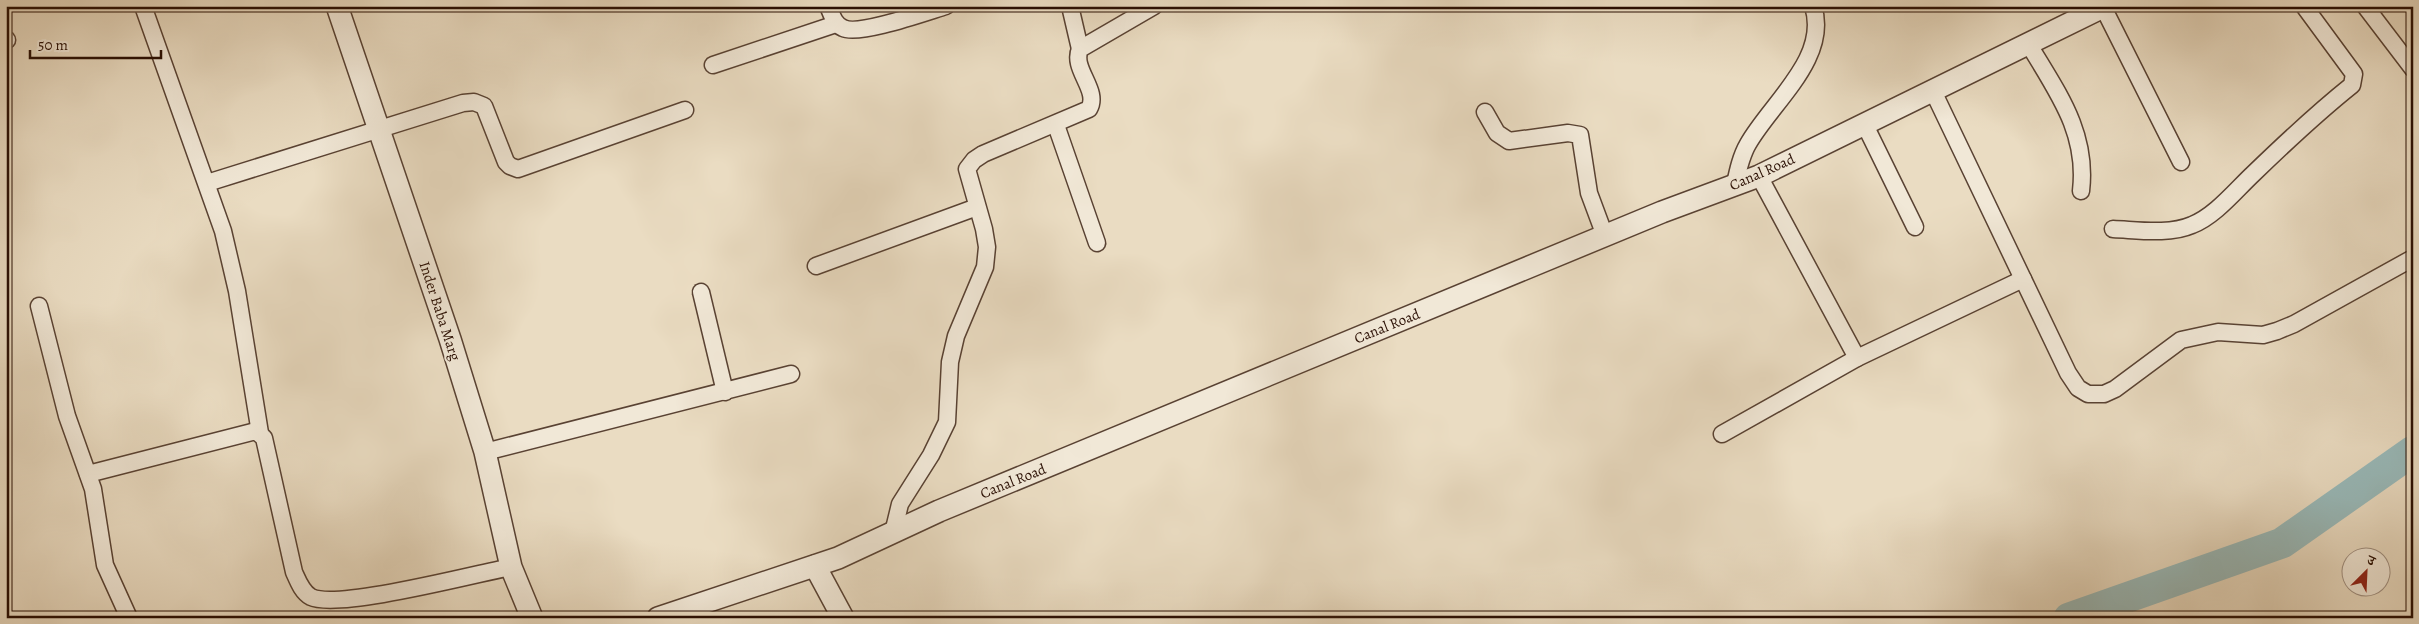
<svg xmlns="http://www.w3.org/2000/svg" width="2419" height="624" viewBox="0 0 2419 624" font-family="Alegreya,'Noto Serif Devanagari',serif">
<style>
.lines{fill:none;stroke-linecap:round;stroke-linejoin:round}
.river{stroke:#99baba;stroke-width:31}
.minor-casing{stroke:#594233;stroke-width:19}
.tertiary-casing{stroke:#594233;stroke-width:24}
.minor{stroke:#f1e8d7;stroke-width:16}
.tertiary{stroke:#f1e8d7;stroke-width:21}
.labels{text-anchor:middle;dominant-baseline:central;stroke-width:4;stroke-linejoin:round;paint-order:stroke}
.street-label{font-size:15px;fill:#290e03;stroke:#f1e8d7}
</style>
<rect width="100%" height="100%" fill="#eadcc2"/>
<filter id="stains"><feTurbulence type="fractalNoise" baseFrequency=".004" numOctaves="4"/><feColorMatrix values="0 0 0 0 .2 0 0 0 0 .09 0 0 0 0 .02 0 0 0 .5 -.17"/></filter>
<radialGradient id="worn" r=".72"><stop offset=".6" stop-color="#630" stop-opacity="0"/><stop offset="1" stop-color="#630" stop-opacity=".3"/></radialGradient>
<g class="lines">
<path class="river" d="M2069,618L2282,543L2413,451"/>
<defs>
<g id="minor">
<path d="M143,6L223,231L237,291L260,433"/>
<path d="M828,6C832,15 834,24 843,28C859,36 926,12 946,6"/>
<path d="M1070,6L1080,49"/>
<path d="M2365,6L2413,69"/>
<path d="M2103,7L2181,162"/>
<path d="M6,39L7,40"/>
<path d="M2028,43C2057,92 2088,132 2081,191"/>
<path d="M713,65L836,24"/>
<path d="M1932,89L2068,373L2078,388L2088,394H2104L2115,389L2181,340L2218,332L2263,335L2277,331L2294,324L2413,258"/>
<path d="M1485,112L1497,133L1509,141L1568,133L1580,135L1589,193L1605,236"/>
<path d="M1864,123L1915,227"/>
<path d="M1056,125L1097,243"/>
<path d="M1759,176L1857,358L2023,279"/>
<path d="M207,183L463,103L474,102L484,106L506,162L510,166L518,169L685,110"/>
<path d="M1735,184C1738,170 1741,156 1748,144C1771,103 1830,58 1813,6"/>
<path d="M2113,229C2138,230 2169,235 2192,225C2215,216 2235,191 2253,174C2285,143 2317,113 2352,85L2354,74L2304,6"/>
<path d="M816,266L977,207"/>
<path d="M701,292L725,392"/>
<path d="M39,306L67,416L93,489L105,565L129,618"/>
<path d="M1722,434L1857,358"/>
<path d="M485,452L791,374"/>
<path d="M88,474L256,431L264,438L294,572C298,581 302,592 311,597C338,610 475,574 511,567"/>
<path d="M893,533L900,504L931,455L947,422L950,362L956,336L985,267L987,247L984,229L967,169L974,160L983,154L1089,109C1100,90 1071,69 1080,49L1154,6"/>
</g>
<g id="tertiary">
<path d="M337,6L450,339L485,452L511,567L532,618"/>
<path d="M815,566L843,618"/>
<path d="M658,618L838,558L939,511L1662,212L1759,176L2105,6"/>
</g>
</defs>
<use href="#minor" class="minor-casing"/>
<use href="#tertiary" class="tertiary-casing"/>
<use href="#minor" class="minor"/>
<use href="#tertiary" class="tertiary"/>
</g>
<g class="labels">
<g class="street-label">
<text transform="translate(1762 172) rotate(-24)">Canal Road</text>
<text transform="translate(440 311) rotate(72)">Inder Baba Marg</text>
<text transform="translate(1387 326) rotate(-22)">Canal Road</text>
<text transform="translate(1013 481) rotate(-22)">Canal Road</text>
</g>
</g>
<rect width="2419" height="624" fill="none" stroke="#eadcc2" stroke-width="25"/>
<rect x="8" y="8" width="2404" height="609" fill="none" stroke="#290e03" stroke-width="2.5"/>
<rect x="12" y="12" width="2394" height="599" fill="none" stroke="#290e03"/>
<g transform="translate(2366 572) rotate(24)"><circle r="24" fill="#f1e8d7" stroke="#a19182"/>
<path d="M0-4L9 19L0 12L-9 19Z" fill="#8f2418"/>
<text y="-8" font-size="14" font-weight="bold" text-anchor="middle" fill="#290e03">उ</text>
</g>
<path d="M30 50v8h131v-8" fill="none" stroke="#290e03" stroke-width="2.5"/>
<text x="38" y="50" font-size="15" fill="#290e03" stroke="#f1e8d7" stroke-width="4" paint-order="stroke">50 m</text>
<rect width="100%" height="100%" filter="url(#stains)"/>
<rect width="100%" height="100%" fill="url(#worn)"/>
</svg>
